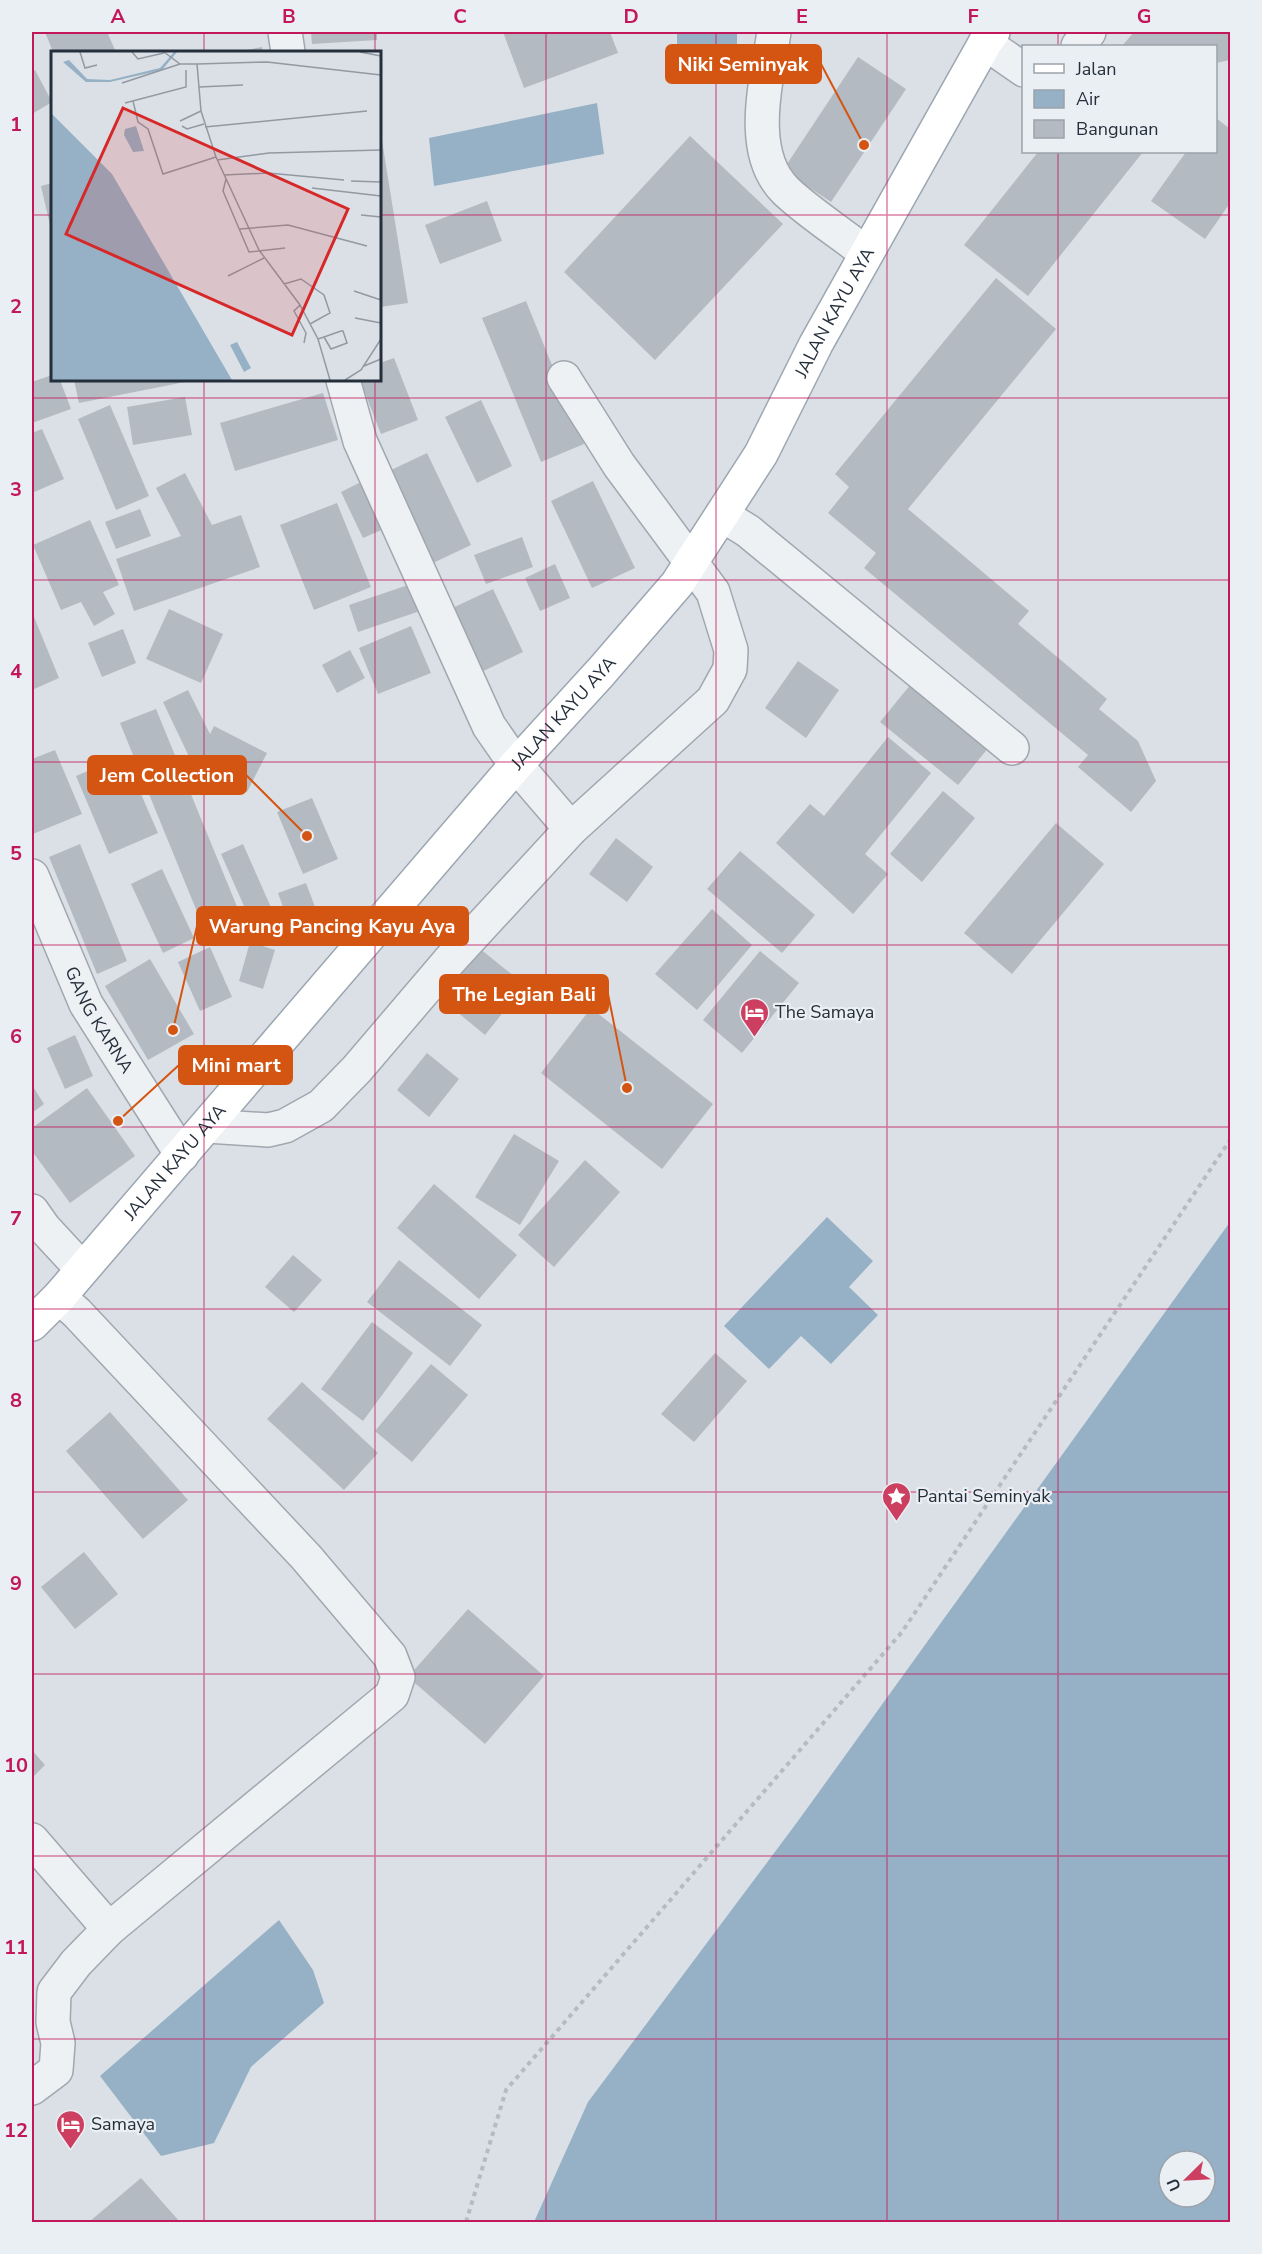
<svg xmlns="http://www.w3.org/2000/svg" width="1262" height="2254" viewBox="0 0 1262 2254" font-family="'Nunito Sans',sans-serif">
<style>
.water{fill:#96b1c6;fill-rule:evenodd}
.building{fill:#b3bac2}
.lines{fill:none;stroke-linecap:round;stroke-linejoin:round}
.minor-casing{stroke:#a1a7af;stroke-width:36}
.major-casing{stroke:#9ba6b1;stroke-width:36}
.path{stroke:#b6bbc0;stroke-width:4;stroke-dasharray:4.5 4.5;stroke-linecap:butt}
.minor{stroke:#eef1f4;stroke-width:33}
.major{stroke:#fff;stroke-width:33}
.grid{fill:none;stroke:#c2185b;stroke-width:1.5;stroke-opacity:0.55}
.labels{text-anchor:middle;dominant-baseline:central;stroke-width:4.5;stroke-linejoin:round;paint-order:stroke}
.street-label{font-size:18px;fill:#252f3b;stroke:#eaeff4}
.poi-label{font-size:18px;fill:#252f3b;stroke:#eaeff4;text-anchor:start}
.inset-road{fill:none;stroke:#9299a2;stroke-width:1.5}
.view{fill:#d62828;fill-opacity:0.15;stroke:#d62828;stroke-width:3}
.inset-edge{fill:none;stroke:#252f3b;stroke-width:3}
.leader{fill:none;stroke:#d45511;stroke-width:2}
.callout-dot{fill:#d45511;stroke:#eaeff4;stroke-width:2}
.callout{fill:#d45511;stroke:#d45511;stroke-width:2}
.callout-label{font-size:20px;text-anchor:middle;font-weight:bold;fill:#fff}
.neatline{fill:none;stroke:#c2185b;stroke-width:2}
.grid-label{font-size:20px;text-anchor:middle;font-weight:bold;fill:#c2185b}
</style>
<rect width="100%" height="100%" fill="#dbe0e6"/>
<g class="water">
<path d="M677,32H737V48L677,51Z"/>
<path d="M597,103L604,154L434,186L429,138Z"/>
<path d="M827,1217L873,1261L849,1287L878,1315L831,1364L801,1336L769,1369L724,1326Z"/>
<path d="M1230,1222V2222H534L588,2102L798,1821ZM1169,2161H1205V2197H1169Z"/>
<path d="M279,1920L313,1970L324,2003L251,2067L214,2143L161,2156L100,2076Z"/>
</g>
<g class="building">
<path d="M45,32H107L116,52H53Z"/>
<path d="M311,32H377V40L312,44Z"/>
<path d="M503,32H610L618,53L524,88Z"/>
<path d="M1134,32H1230V60L1216,63V46H1122Z"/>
<path d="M262,47L263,52H241V51Z"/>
<path d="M858,57L906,89L831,202L783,170Z"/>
<path d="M35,70L52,102L32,114V72Z"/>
<path d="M1216,118L1230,129V203L1205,239L1151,201L1186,152H1216Z"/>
<path d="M380,128L408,303L380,307Z"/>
<path d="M690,136L783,224L655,360L564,272Z"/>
<path d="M1038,152H1143L1028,296L964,245Z"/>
<path d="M52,183V234L41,186Z"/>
<path d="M487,201L502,241L440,264L425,225Z"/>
<path d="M996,278L1056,329L908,509L1029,611L1018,624L1107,699L1099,709L1138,741L1156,781L1131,812L1078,767L1088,755L864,568L876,553L828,513L849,487L835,474Z"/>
<path d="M526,301L584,444L541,462L482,318Z"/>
<path d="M394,358L418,420L381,434L360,380H380V363Z"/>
<path d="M52,375V380H60L71,409L32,423V382Z"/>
<path d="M74,380H185V382L79,403Z"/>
<path d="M323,393L338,440L235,471L220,423Z"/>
<path d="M185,397L192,435L133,445L127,407Z"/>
<path d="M481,400L512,466L477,483L445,417Z"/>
<path d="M110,405L149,496L116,510L78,419Z"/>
<path d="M42,429L64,479L32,493V433Z"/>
<path d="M427,453L471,545L433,563L389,471Z"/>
<path d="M185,473L212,525L241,515L260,567L134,611L116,559L181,536L156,488Z"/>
<path d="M363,481L386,528L363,538L341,492Z"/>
<path d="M593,481L635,568L592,588L551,501Z"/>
<path d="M337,503L371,587L314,610L280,525Z"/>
<path d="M140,509L151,536L116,549L105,522Z"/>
<path d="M90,520L119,585L103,592L115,614L94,626L81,602L61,610L33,545Z"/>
<path d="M522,537L533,567L486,584L474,555Z"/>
<path d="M555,564L570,598L540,611L525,578Z"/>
<path d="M417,582L426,609L358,632L349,605Z"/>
<path d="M493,589L523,652L475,675L446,611Z"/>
<path d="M169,609L223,634L201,683L146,659Z"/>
<path d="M32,612L59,678L32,690Z"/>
<path d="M411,626L431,673L378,694L359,648Z"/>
<path d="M123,629L136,663L102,677L88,643Z"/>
<path d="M350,650L365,678L337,693L322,665Z"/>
<path d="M798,661L839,690L806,738L765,708Z"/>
<path d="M911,684L989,747L958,785L880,722Z"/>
<path d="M188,690L210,734L214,726L267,753L247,792L197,766L194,767L163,702Z"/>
<path d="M156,709L238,909L202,924L120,723Z"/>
<path d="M888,737L931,773L865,854L888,874L853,914L776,843L810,804L824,816Z"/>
<path d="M55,750L82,814L33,834L32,830V759Z"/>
<path d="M124,755L158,833L109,854L76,776Z"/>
<path d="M943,791L975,818L922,882L890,854Z"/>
<path d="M312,798L338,859L303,874L277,812Z"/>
<path d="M1056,823L1104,864L1012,974L964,933Z"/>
<path d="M616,838L653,867L627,902L589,874Z"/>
<path d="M80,844L127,961L97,974L49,857Z"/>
<path d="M243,844L281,930L259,940L221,854Z"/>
<path d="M740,851L815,915L782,953L707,889Z"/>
<path d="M162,869L194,938L163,953L131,884Z"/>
<path d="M306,883L323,928L294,938L278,893Z"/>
<path d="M712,909L752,945L697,1010L655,974Z"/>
<path d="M250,942L275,950L263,989L239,981Z"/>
<path d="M210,947L232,997L200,1011L178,962Z"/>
<path d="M479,948L525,985L485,1035L439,997Z"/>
<path d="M760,951L799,983L742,1053L703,1020Z"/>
<path d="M150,959L194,1034L148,1060L105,986Z"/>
<path d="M591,1008L713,1104L662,1169L541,1073Z"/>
<path d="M75,1035L93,1076L65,1089L47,1048Z"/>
<path d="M427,1053L459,1079L429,1117L397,1090Z"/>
<path d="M32,1085L44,1104L32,1113Z"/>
<path d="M87,1088L135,1156L70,1203L32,1151V1128Z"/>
<path d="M514,1134L559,1161L520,1225L475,1197Z"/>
<path d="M585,1160L620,1192L554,1267L518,1235Z"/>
<path d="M434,1184L517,1255L479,1299L397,1228Z"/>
<path d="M293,1255L322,1280L294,1312L265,1287Z"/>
<path d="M399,1260L482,1325L450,1366L367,1302Z"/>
<path d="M372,1322L413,1353L363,1421L321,1389Z"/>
<path d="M715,1353L747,1381L694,1442L661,1414Z"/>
<path d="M431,1364L468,1395L412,1462L375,1431Z"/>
<path d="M302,1382L378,1453L344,1490L267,1419Z"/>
<path d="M110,1412L188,1500L143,1539L66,1451Z"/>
<path d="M84,1552L118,1594L75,1629L41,1587Z"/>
<path d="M468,1609L544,1676L485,1744L408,1677Z"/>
<path d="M32,1750L45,1765L32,1778Z"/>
<path d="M141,2178L180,2222H89Z"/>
</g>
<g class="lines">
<defs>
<g id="minor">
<path d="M285,32L288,52"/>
<path d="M774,32C767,80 746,152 786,191C808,212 842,234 866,253"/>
<path d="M985,43L1024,70"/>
<path d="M1078,46L1089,32"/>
<path d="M343,380L360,441L489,726L516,765L571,829"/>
<path d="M722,515L748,531L1012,748"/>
<path id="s1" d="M32,876L86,1004L182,1155"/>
<path d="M207,1126L268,1130L285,1126L321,1106L357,1069L450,960L571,829L713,700L730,669L731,650L713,592L619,465L564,378"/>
<path d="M32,1211L44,1228L82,1269"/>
<path d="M32,1840L109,1929"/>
<path d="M32,2088L56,2070L58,2043L53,2022L54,1992L76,1963L109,1929L392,1695L398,1677L390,1656L306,1557L77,1313L59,1297"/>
</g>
<g id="major">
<path id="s2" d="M32,1324L59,1297L516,765L601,672L677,584L761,454L816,344L985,43L993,32"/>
</g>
</defs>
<use href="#minor" class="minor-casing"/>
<use href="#major" class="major-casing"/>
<path class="path" d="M466,2222L506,2090L902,1632L1230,1140"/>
<use href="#minor" class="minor"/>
<use href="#major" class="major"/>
</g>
<path class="grid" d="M204,32V52M375,32V52M546,32V2222M716,32V2222M887,32V2222M1058,32V46M1058,152V2222M32,215H52M380,215H1230M204,380V2222M375,380V2222M32,398H1230M32,580H1230M32,762H1230M32,945H1230M32,1127H1230M32,1309H1230M32,1492H1230M32,1674H1230M32,1856H1230M32,2039H1230"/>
<defs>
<symbol id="hotel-pin" viewBox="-11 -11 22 30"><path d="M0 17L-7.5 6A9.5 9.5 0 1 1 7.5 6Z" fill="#cc3f60" stroke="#eaeff4"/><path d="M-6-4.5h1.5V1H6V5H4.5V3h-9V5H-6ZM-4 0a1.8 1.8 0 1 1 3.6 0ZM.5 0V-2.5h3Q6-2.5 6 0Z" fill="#fff"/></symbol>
<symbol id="sight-pin" viewBox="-11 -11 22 30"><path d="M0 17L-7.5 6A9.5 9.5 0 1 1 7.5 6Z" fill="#cc3f60" stroke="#eaeff4"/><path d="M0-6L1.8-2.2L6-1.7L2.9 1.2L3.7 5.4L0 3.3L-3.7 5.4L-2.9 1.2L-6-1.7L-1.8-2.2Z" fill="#fff"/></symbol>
</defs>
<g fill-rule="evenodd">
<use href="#hotel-pin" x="738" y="996" width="33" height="45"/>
<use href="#sight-pin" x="880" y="1480" width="33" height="45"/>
<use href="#hotel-pin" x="54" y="2108" width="33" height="45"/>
</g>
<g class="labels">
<g class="street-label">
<text stroke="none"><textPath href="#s2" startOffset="1296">JALAN KAYU AYA</textPath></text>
<text stroke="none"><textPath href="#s2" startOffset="810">JALAN KAYU AYA</textPath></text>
<text stroke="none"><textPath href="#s1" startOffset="159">GANG KARNA</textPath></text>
<text stroke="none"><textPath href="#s2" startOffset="216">JALAN KAYU AYA</textPath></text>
</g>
<g class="poi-label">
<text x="775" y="1012">The Samaya</text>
<text x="917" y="1496">Pantai Seminyak</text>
<text x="91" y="2124">Samaya</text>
</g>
</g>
<g transform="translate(51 51)">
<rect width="330" height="330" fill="#dbe0e6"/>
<path d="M123,1H126L111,19L59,31H35L12,11L18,9L36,28L59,29L109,17ZM0,62L61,123L181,329H0ZM85,75L93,100L82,101L73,84L74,78ZM186,291L200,317L193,321L179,294Z" fill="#96b1c6"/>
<path class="inset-road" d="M29,1L34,17L46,14M81,1L87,8L113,2M113,1L129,13H146L150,60L165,106L208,199L249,254L267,288L279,329M309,1L330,5M146,13L216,11L330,24M71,32L129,13M148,36L192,34M82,50L87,71L97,78L112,123L165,106M74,52L135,36V19M129,70L150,60M131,75L136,78L153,73M154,76L316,60M166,109L218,102L330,99M173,124L217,122L293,129M175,128L172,140L198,201L234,197M300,130L330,131M261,137L330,145M310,164L330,166M189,178L237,174L316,195M177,225L213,207M233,233L250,228L273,244L279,262L259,273M303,240L330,249M249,254L243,260L255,282L253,292M304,267L330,272M267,288L273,286L290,280H292L296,292L280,298L273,286M313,315L330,308M294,329L310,319L330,288"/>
<path class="view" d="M72,57L297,158L241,284L15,183Z"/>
<rect width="330" height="330" class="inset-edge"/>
</g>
<path class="leader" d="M864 145L821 64M307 836L246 775M173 1030L197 926M627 1088L608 994M118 1121L179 1065"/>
<g class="callout-dot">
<circle cx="864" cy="145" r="6"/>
<circle cx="307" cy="836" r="6"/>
<circle cx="173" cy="1030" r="6"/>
<circle cx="627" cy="1088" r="6"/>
<circle cx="118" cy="1121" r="6"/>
</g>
<g class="callout">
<rect x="666" y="45" width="155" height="38" rx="6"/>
<rect x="88" y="756" width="158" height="38" rx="6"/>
<rect x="197" y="907" width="271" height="38" rx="6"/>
<rect x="440" y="975" width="168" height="38" rx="6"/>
<rect x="179" y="1046" width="113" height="38" rx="6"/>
</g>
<g class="callout-label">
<text x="743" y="71">Niki Seminyak</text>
<text x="167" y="782">Jem Collection</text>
<text x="332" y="933">Warung Pancing Kayu Aya</text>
<text x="524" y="1001">The Legian Bali</text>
<text x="236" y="1072">Mini mart</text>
</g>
<rect width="1262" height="2254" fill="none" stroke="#eaeff4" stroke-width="66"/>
<rect x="1022" y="45" width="195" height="108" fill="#eaeff4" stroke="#9ba2aa" stroke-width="1.5"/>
<rect x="1034" y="64" width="30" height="9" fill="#ffffff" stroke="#9ba2aa" stroke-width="1.5"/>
<text x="1076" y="75" font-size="18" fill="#252f3b">Jalan</text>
<rect x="1034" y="90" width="30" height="18" fill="#96b1c6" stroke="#9ba2aa" stroke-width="1.5"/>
<text x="1076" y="105" font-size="18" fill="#252f3b">Air</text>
<rect x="1034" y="120" width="30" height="18" fill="#b3bac2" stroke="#9ba2aa" stroke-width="1.5"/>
<text x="1076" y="135" font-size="18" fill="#252f3b">Bangunan</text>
<g transform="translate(1187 2179) rotate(246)"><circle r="28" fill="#eaeff4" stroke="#9ba2aa" stroke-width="1.5"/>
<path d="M0-4.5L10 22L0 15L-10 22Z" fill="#cc3f60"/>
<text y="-9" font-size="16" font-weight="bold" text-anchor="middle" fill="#252f3b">U</text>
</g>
<rect x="33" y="33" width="1196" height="2188" class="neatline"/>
<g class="grid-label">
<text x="118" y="23">A</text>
<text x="289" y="23">B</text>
<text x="460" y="23">C</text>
<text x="631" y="23">D</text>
<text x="802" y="23">E</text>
<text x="973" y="23">F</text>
<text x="1144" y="23">G</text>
<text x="16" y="131">1</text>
<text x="16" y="313">2</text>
<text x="16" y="496">3</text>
<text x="16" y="678">4</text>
<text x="16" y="860">5</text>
<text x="16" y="1043">6</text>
<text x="16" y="1225">7</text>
<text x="16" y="1407">8</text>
<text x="16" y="1590">9</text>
<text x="16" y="1772">10</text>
<text x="16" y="1954">11</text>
<text x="16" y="2137">12</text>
</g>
</svg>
